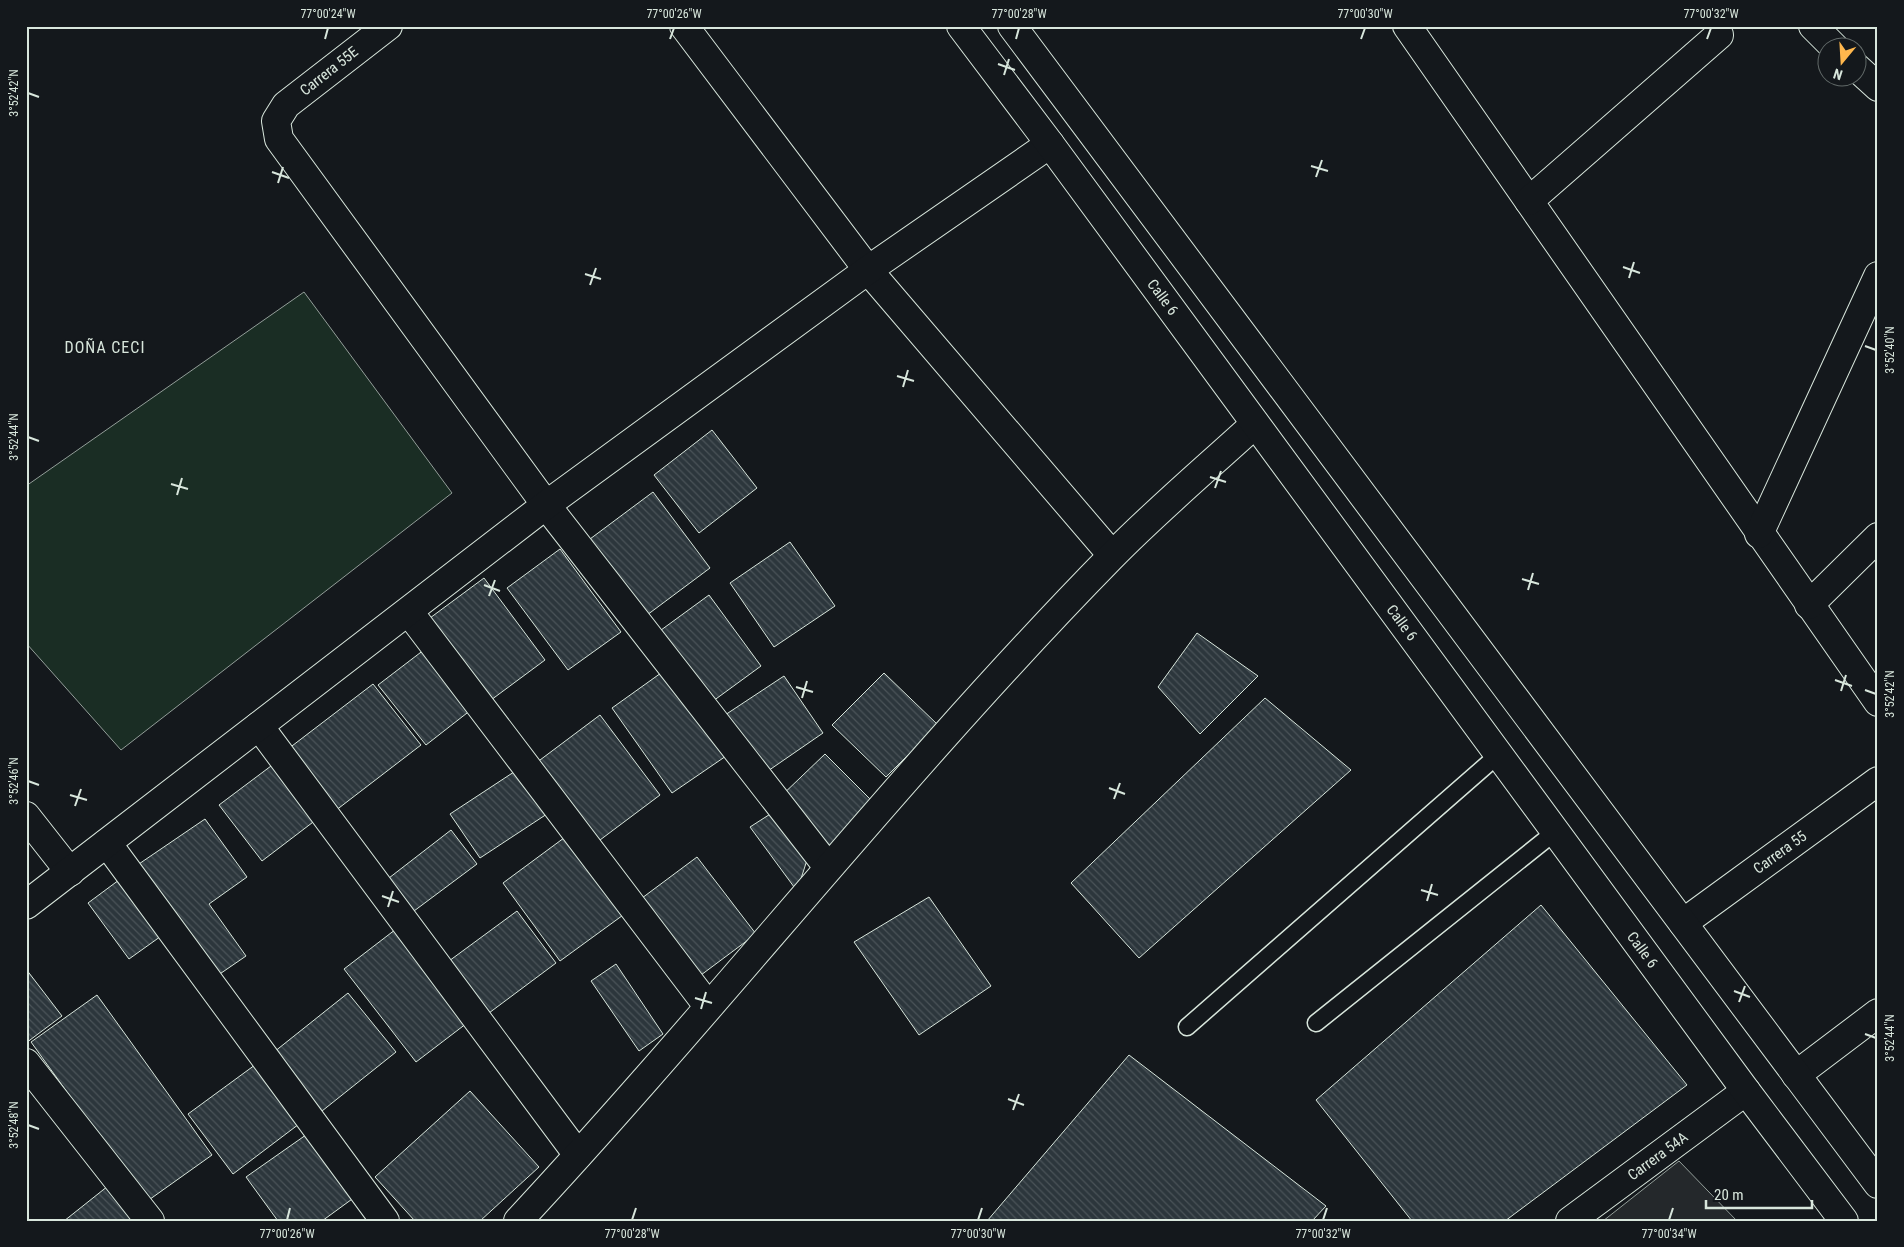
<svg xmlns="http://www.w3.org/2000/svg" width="1904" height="1247" viewBox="0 0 1904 1247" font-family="'Roboto Condensed',sans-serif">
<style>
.garden{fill:#1a2d24;stroke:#939e99}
.parking{fill:#24282b;stroke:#939e99}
.building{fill:url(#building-back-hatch);stroke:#d8e6dc}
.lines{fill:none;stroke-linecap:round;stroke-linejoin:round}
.service-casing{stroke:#d8e6dc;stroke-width:19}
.minor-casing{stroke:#d8e6dc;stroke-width:30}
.trunk-casing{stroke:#d8e6dc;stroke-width:30}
.service{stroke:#14181c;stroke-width:16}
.minor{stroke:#14181c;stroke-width:28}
.trunk{stroke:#14181c;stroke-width:28}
.ticks{fill:none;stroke:#d8e6dc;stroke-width:2}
.labels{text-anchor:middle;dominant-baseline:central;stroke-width:4;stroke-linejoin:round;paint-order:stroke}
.street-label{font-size:15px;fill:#d8e6dc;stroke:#14181c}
.neighbourhood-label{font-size:16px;letter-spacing:1px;fill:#d8e6dc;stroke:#14181c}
.neatline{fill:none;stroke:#d8e6dc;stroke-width:2}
.ticks-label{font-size:12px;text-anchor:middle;fill:#d8e6dc}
</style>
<defs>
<pattern id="building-back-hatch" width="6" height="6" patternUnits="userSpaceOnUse" patternTransform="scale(1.25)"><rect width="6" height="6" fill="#2c363c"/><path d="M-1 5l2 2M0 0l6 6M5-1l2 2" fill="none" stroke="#4a5358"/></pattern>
</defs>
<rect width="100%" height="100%" fill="#14181c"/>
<path class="garden" d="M304,292L452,493L121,750L26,643V486Z"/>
<path class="parking" d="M1679,1161L1737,1221H1603Z"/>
<g class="building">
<path d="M712,430L757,488L699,533L654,475Z"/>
<path d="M653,492L710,568L643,618L586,542Z"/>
<path d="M790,542L835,606L774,647L730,583Z"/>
<path d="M560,549L621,632L568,670L507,588Z"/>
<path d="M484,578L545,660L491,700L430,618Z"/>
<path d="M709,595L761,666L709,704L657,633Z"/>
<path d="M1197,633L1258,676L1200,734L1158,687Z"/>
<path d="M429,646L476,706L426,745L378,685Z"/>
<path d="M668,668L729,754L672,793L612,708Z"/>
<path d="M884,673L938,725L886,777L832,725Z"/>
<path d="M784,676L823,733L765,773L725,715Z"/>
<path d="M373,684L421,745L335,811L288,749Z"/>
<path d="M1265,698L1351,770L1139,958L1071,883Z"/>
<path d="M600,715L660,795L596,843L536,763Z"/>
<path d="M825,754L876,805L828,851L777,800Z"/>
<path d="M279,760L321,816L262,861L219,805Z"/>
<path d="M520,768L550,812L480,858L450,814Z"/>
<path d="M775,811L808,857L797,891L750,827Z"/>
<path d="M205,819L247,877L209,904L246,956L211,980L133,868Z"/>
<path d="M451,830L477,864L414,911L389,878Z"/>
<path d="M572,832L630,910L560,961L503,883Z"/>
<path d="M697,857L756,934L697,978L638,901Z"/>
<path d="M123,877L164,934L129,959L88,903Z"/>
<path d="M929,897L991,986L919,1035L854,942Z"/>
<path d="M1541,905L1687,1085L1505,1221H1412L1316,1100Z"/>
<path d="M517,911L556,963L489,1013L449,961Z"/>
<path d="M400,926L471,1020L416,1062L344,969Z"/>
<path d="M616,964L663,1034L639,1051L591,981Z"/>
<path d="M26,969L62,1016L26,1043Z"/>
<path d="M348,993L396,1052L322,1111L274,1052Z"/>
<path d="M97,995L212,1155L146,1202L31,1042Z"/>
<path d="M1129,1055L1326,1206L1312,1221H987Z"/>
<path d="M259,1062L303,1121L233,1174L188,1114Z"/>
<path d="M470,1091L539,1167L480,1221H415L375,1177Z"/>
<path d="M313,1130L359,1194L322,1221H278L246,1177Z"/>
<path d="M113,1182L144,1221H64Z"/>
</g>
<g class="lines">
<defs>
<g id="service">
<path d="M1316,1023L1555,832"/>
<path d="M1187,1027L1498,755"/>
</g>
<g id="minor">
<path d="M388,26L286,105L276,121L279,139L546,505L828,867"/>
<path d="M684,26L868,270L1112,555"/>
<path d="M1407,26L1878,702"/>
<path d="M1813,26L1835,48"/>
<path d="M1856,67L1878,87"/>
<path d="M1529,201L1719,35"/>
<path d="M1759,534L1878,276"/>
<path d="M1809,605L1878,537"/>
<path d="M409,612L708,1006"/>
<path d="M259,726L578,1155"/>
<path d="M26,816L70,872"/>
<path d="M107,843L385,1221"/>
<path d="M26,905L546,505L868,270L1050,144"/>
<path id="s1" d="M1683,923L1878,781"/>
<path d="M26,1063L150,1221"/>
<path d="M1796,1075L1878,1013"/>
<path d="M518,1221C720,1004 903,769 1111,557C1156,511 1207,468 1255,424"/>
<path id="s2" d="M1570,1221L1746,1091"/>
</g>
<g id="trunk">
<path id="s3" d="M961,26L1050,144L1746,1091L1844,1221"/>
<path d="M1012,26L1878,1184"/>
</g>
</defs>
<use href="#service" class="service-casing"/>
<use href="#minor" class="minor-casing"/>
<use href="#trunk" class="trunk-casing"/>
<use href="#service" class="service"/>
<use href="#minor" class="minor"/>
<use href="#trunk" class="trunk"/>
</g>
<path class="ticks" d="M325,39L328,28M670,39L674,28M1016,39L1019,28M1361,39L1365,28M1707,39L1711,28M998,64L1015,70M1004,75L1009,59M28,93L39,97M1311,166L1328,171M272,172L289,178M1316,177L1322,160M278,183L283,167M1623,267L1640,273M585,274L601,279M1629,278L1634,262M590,285L596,268M1865,346L1876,350M897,376L914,381M903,387L908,370M28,437L39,441M1210,477L1226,482M171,484L188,489M1215,488L1221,471M177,495L182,478M1522,579L1539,584M484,585L500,591M1528,590L1533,573M489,596L495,580M1835,680L1852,686M796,687L813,692M1865,690L1876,694M1841,691L1846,675M802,698L807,681M28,781L39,785M1109,788L1125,794M70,795L87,800M1114,799L1120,783M75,806L81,789M1421,890L1438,895M382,896L399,902M1427,901L1432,884M388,907L393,891M1734,991L1750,997M695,998L712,1003M1739,1002L1745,986M701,1009L706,992M1865,1034L1876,1038M1008,1099L1024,1105M1013,1110L1019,1094M28,1125L39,1129M287,1220L290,1208M632,1220L636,1208M978,1220L982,1208M1323,1220L1327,1208M1669,1220L1673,1208"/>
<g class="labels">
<g class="street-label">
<text transform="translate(329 71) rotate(-38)">Carrera 55E</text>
<text stroke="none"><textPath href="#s3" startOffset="338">Calle 6</textPath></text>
<text stroke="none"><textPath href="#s3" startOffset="742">Calle 6</textPath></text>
<text stroke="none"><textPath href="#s1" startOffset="120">Carrera 55</textPath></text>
<text stroke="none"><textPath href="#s3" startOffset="1148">Calle 6</textPath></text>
<text stroke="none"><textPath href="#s2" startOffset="109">Carrera 54A</textPath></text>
</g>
<g class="neighbourhood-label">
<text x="105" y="347">DOÑA CECI</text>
</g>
</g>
<rect width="1904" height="1247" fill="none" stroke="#14181c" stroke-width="55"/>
<g transform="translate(1842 62) rotate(198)"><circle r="24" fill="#14181c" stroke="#626a69"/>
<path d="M0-4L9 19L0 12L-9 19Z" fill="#ffb74d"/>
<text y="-8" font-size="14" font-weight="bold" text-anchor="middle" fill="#d8e6dc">N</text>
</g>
<path d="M1706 1200v8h106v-8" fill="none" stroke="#d8e6dc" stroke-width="2.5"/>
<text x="1714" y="1200" font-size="15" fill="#d8e6dc" stroke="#14181c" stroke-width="4" paint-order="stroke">20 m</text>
<rect x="28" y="28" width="1848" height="1192" class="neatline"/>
<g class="ticks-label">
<text x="328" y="18">77°00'24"W</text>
<text x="674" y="18">77°00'26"W</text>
<text x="1019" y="18">77°00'28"W</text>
<text x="1365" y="18">77°00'30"W</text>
<text x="1711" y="18">77°00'32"W</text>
<text transform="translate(14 93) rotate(-90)" y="4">3°52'42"N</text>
<text transform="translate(1890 350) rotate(-90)" y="4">3°52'40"N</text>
<text transform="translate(14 437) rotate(-90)" y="4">3°52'44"N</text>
<text transform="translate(1890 694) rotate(-90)" y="4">3°52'42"N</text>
<text transform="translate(14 781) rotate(-90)" y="4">3°52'46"N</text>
<text transform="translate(1890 1038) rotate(-90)" y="4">3°52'44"N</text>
<text transform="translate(14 1125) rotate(-90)" y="4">3°52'48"N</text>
<text x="287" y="1238">77°00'26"W</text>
<text x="632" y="1238">77°00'28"W</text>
<text x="978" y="1238">77°00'30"W</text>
<text x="1323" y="1238">77°00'32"W</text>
<text x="1669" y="1238">77°00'34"W</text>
</g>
</svg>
